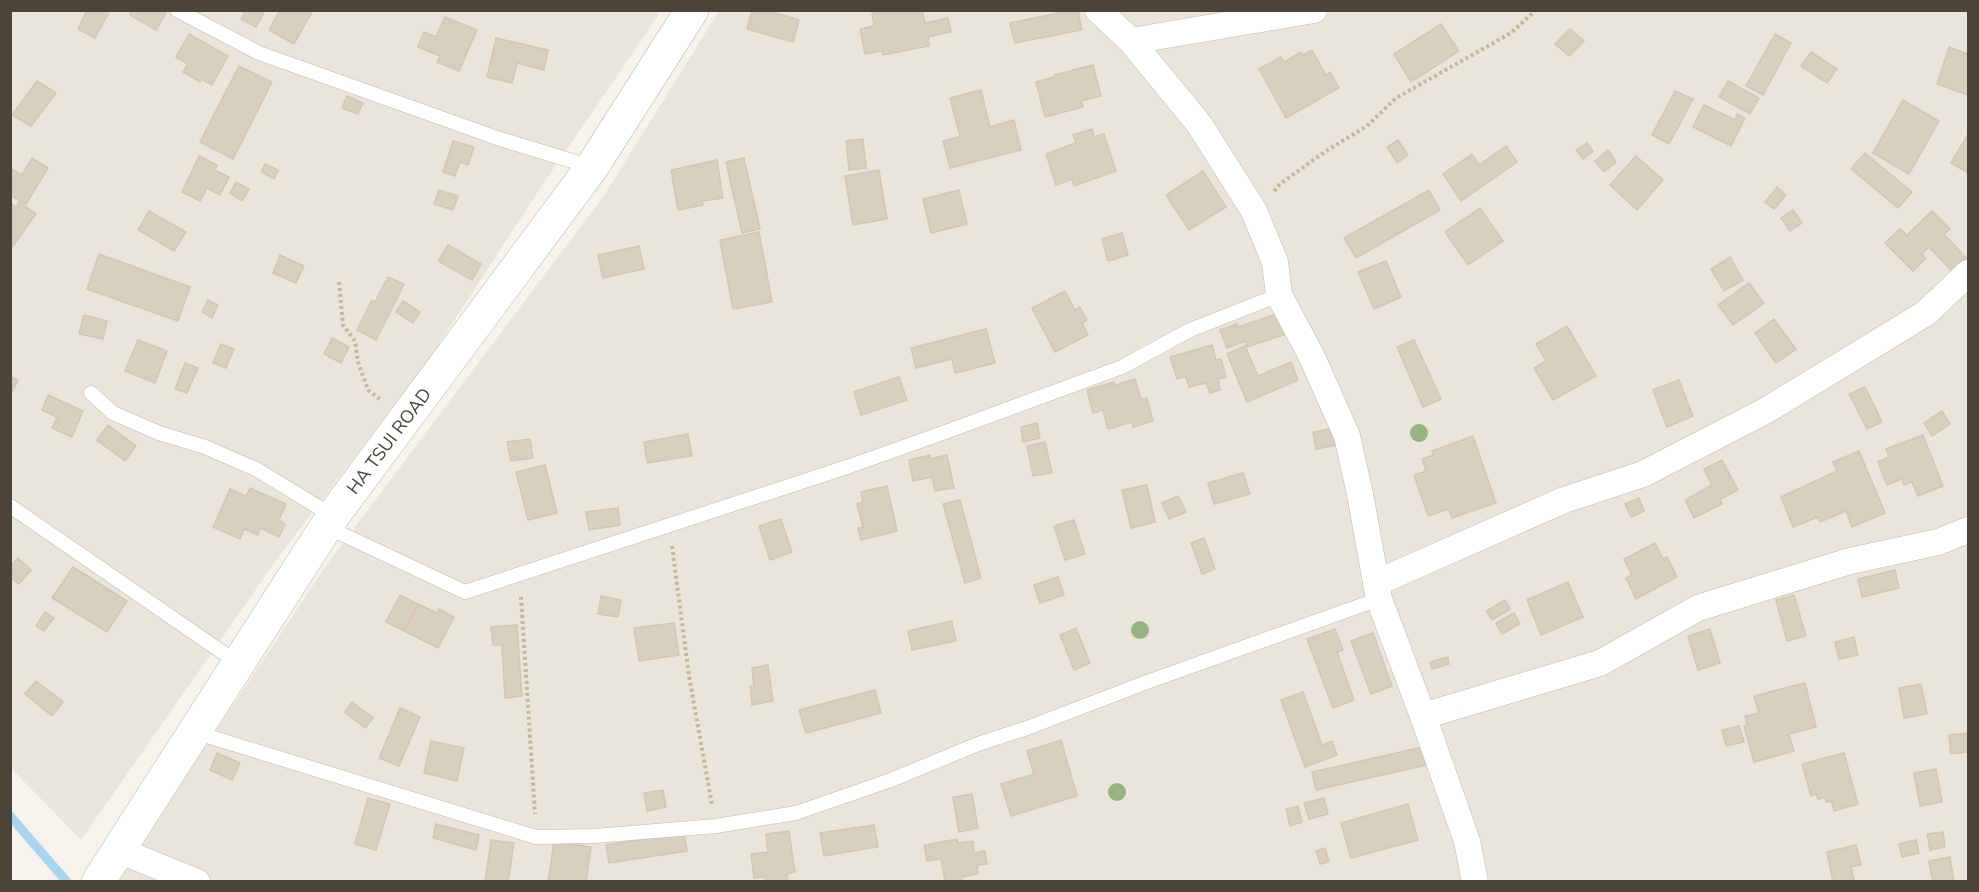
<svg xmlns="http://www.w3.org/2000/svg" width="1979" height="892" viewBox="0 0 1979 892" font-family="'Nunito Sans',sans-serif">
<style>
.residential{fill:#eae5da}
.lines{fill:none;stroke-linecap:round;stroke-linejoin:round}
.stream{stroke:#a9d4f2;stroke-width:9}
.building{fill:#d8cfc1;stroke:#d3c7b4;stroke-width:1.5}
.service-casing{stroke:#c2bbae;stroke-width:15}
.minor-casing{stroke:#c2bbae;stroke-width:27}
.tertiary-casing{stroke:#c2bbae;stroke-width:34}
.path{stroke:#c4b79f;stroke-width:4;stroke-dasharray:3 3;stroke-linecap:butt}
.service{stroke:#fff;stroke-width:14}
.minor{stroke:#fff;stroke-width:26}
.tertiary{stroke:#fff;stroke-width:33}
.tree{fill:#97b381}
.labels{text-anchor:middle;dominant-baseline:central;stroke-width:4.5;stroke-linejoin:round;paint-order:stroke}
.street-label{font-size:18px;fill:#4b4439;stroke:#fff}
</style>
<rect width="100%" height="100%" fill="#f6f3ec"/>
<g class="residential">
<path d="M11,11H660L650,28L543,184L429,359L277,559L81,840L11,768Z"/>
<path d="M719,11H1968V881L115,882L328,563L605,194Z"/>
</g>
<g class="lines">
<path class="stream" d="M10,816L67,882"/>
</g>
<g class="building">
<path d="M87,10H110L95,38L78,29Z"/>
<path d="M132,10H162L166,13L156,30L130,15Z"/>
<path d="M246,10H265L256,27L241,19Z"/>
<path d="M280,10H313L294,44L269,30Z"/>
<path d="M752,10H766L799,20L793,42L747,29Z"/>
<path d="M881,10H894L895,13L908,10V13L922,10L925,23L948,18L951,32L928,37L929,46L883,55L882,51L865,54L860,29L874,26L872,12Z"/>
<path d="M1073,10H1078L1082,30L1015,43L1010,23Z"/>
<path d="M445,17L477,30L459,71L437,62L440,56L418,47L424,32L436,37Z"/>
<path d="M1441,24L1459,51L1411,82L1394,54Z"/>
<path d="M1570,29L1584,41L1569,56L1555,44Z"/>
<path d="M189,34L228,56L212,85L201,79L200,82L183,72L188,64L176,57Z"/>
<path d="M1775,34L1791,43L1763,95L1746,86Z"/>
<path d="M496,38L548,50L544,70L517,63L512,83L487,77Z"/>
<path d="M1949,47L1968,54V95L1937,84Z"/>
<path d="M1312,50L1326,75L1330,72L1339,88L1286,118L1259,69L1281,57L1284,62L1301,52L1303,55Z"/>
<path d="M1811,52L1837,69L1827,83L1801,66Z"/>
<path d="M1093,65L1101,96L1081,101L1083,107L1045,117L1036,82L1054,77V75Z"/>
<path d="M239,66L272,82L233,159L200,142Z"/>
<path d="M37,81L56,93L31,126L12,115Z"/>
<path d="M1728,81L1759,98L1750,114L1719,97Z"/>
<path d="M981,90L990,127L1014,120L1021,150L950,168L943,141L960,137L950,98Z"/>
<path d="M1675,91L1693,99L1669,144L1652,135Z"/>
<path d="M347,96L363,103L358,114L342,108Z"/>
<path d="M1903,100L1939,121L1909,174L1873,153Z"/>
<path d="M1704,105L1735,120L1737,114L1745,118L1731,146L1693,127Z"/>
<path d="M1092,129L1094,137L1104,134L1116,171L1074,186L1072,179L1056,185L1046,154L1076,143L1073,135Z"/>
<path d="M1968,134V173L1951,163Z"/>
<path d="M863,139L866,168L849,170L846,141Z"/>
<path d="M1398,140L1408,155L1397,163L1387,147Z"/>
<path d="M453,141L474,147L468,165L460,162L455,176L443,172Z"/>
<path d="M1587,143L1593,151L1583,159L1576,150Z"/>
<path d="M1506,146L1517,162L1461,201L1443,174L1472,154L1479,165Z"/>
<path d="M1608,150L1616,162L1604,172L1595,161Z"/>
<path d="M1865,153L1912,192L1898,208L1851,169Z"/>
<path d="M199,156L217,165L215,170L229,177L220,195L207,188L200,201L182,192Z"/>
<path d="M1636,156L1663,180L1637,210L1610,185Z"/>
<path d="M32,158L48,168L26,204L10,195V170L11,169L22,175Z"/>
<path d="M744,158L760,229L742,233L726,162Z"/>
<path d="M717,160L723,198L702,201L703,205L678,210L671,170Z"/>
<path d="M265,164L278,170L274,179L261,172Z"/>
<path d="M879,170L887,219L853,225L845,176Z"/>
<path d="M1203,171L1226,207L1189,230L1166,195Z"/>
<path d="M236,182L249,189L242,201L230,193Z"/>
<path d="M1777,187L1786,195L1774,209L1765,202Z"/>
<path d="M439,190L458,196L453,210L434,204Z"/>
<path d="M959,190L967,224L931,233L923,199Z"/>
<path d="M1429,190L1440,210L1356,258L1344,238Z"/>
<path d="M19,202L36,214L12,247L10,246V203L16,207Z"/>
<path d="M1480,208L1503,241L1468,265L1445,232Z"/>
<path d="M1793,210L1802,223L1790,231L1781,218Z"/>
<path d="M149,211L186,232L174,251L138,230Z"/>
<path d="M1932,211L1950,229L1944,234L1968,260L1955,274L1929,247L1922,254L1926,258L1913,271L1885,243L1900,229L1907,235Z"/>
<path d="M759,232L772,302L733,309L720,240Z"/>
<path d="M1122,233L1128,255L1108,261L1102,239Z"/>
<path d="M448,245L481,264L472,280L438,261Z"/>
<path d="M639,246L644,269L603,278L598,255Z"/>
<path d="M99,254L190,287L178,321L87,289Z"/>
<path d="M280,255L304,266L296,283L273,273Z"/>
<path d="M1730,257L1743,280L1724,291L1711,269Z"/>
<path d="M1386,261L1401,297L1374,309L1358,272Z"/>
<path d="M388,277L404,284L376,340L357,330L372,300L375,302Z"/>
<path d="M1749,283L1764,303L1733,325L1718,305Z"/>
<path d="M1065,291L1075,310L1080,307L1087,320L1082,323L1088,335L1055,352L1032,308Z"/>
<path d="M208,300L218,305L212,318L202,312Z"/>
<path d="M403,301L420,312L413,323L396,312Z"/>
<path d="M1279,313L1286,334L1247,347L1245,341L1227,348L1220,330L1237,324L1238,327Z"/>
<path d="M84,315L107,321L103,339L79,334Z"/>
<path d="M1774,319L1796,349L1776,363L1755,333Z"/>
<path d="M1567,326L1596,376L1553,400L1534,368L1546,361L1536,344Z"/>
<path d="M986,329L995,363L955,373L952,359L916,368L911,348Z"/>
<path d="M332,338L349,347L341,363L324,354Z"/>
<path d="M138,340L167,351L155,383L125,371Z"/>
<path d="M1414,340L1441,399L1423,407L1397,347Z"/>
<path d="M221,344L234,349L226,368L213,363Z"/>
<path d="M1212,345L1216,360L1221,359L1226,377L1218,379L1220,390L1210,393L1206,383L1189,387L1186,376L1177,379L1170,357Z"/>
<path d="M1245,346L1258,376L1291,362L1298,380L1247,402L1227,354Z"/>
<path d="M185,363L198,368L187,393L175,389Z"/>
<path d="M10,376L18,380L10,396Z"/>
<path d="M899,377L907,400L861,415L854,392Z"/>
<path d="M1135,379L1141,399L1147,398L1153,421L1133,427L1132,422L1108,429L1103,410L1093,413L1087,390L1114,382L1115,385Z"/>
<path d="M1679,380L1693,416L1667,427L1653,390Z"/>
<path d="M1865,387L1882,422L1867,429L1849,394Z"/>
<path d="M48,395L83,411L72,437L52,428L57,417L42,410Z"/>
<path d="M1942,411L1950,424L1932,436L1924,423Z"/>
<path d="M1037,423L1040,438L1023,442L1021,427Z"/>
<path d="M108,425L136,446L125,461L97,440Z"/>
<path d="M1334,428L1337,445L1316,449L1313,432Z"/>
<path d="M688,434L692,456L647,463L644,442Z"/>
<path d="M1923,435L1943,486L1918,496L1912,482L1904,485L1902,479L1887,485L1878,462L1889,457L1886,449Z"/>
<path d="M1473,436L1496,503L1452,518L1449,509L1428,516L1414,475L1426,471L1422,459L1433,455L1432,451Z"/>
<path d="M530,439L533,458L511,461L507,442Z"/>
<path d="M1045,442L1052,473L1033,476L1027,446Z"/>
<path d="M1859,451L1885,513L1852,527L1846,511L1820,522L1818,517L1793,527L1781,497L1837,471L1833,462Z"/>
<path d="M930,455V459L947,455L954,488L935,491L932,477L913,481L909,460Z"/>
<path d="M1722,460L1738,490L1720,499L1722,504L1694,518L1685,500L1712,485L1704,469Z"/>
<path d="M545,465L557,513L528,520L516,472Z"/>
<path d="M1243,473L1250,494L1214,504L1208,483Z"/>
<path d="M1147,485L1155,522L1131,528L1122,490Z"/>
<path d="M887,486L897,531L861,540L858,528L863,527L857,504L863,502L861,492Z"/>
<path d="M250,488L286,504L279,520L285,524L279,537L260,528L258,535L244,529L240,539L213,527L230,489L246,496Z"/>
<path d="M1178,496L1186,512L1169,519L1162,503Z"/>
<path d="M1639,498L1644,511L1631,517L1625,504Z"/>
<path d="M960,500L981,578L965,583L943,504Z"/>
<path d="M618,508L620,525L589,530L586,512Z"/>
<path d="M781,519L792,552L770,560L759,526Z"/>
<path d="M1074,520L1085,554L1065,560L1054,526Z"/>
<path d="M1204,538L1215,569L1202,574L1191,543Z"/>
<path d="M1655,543L1663,559L1667,557L1677,577L1636,599L1626,578L1632,575L1624,559Z"/>
<path d="M18,558L31,570L19,584L10,577V566Z"/>
<path d="M73,567L127,601L107,632L52,598Z"/>
<path d="M1895,570L1899,588L1862,597L1858,579Z"/>
<path d="M1058,577L1064,595L1040,603L1034,585Z"/>
<path d="M1568,582L1583,617L1541,635L1527,600Z"/>
<path d="M400,595L418,604L404,631L386,622Z"/>
<path d="M1794,595L1806,636L1787,641L1776,600Z"/>
<path d="M601,596L621,600L618,617L598,614Z"/>
<path d="M1505,600L1510,609L1492,620L1486,611Z"/>
<path d="M418,604L437,613L439,609L454,617L438,648L404,631Z"/>
<path d="M45,612L54,618L44,631L36,626Z"/>
<path d="M1514,613L1520,624L1502,634L1496,623Z"/>
<path d="M952,621L956,641L912,650L908,631Z"/>
<path d="M674,623L679,655L639,661L634,628Z"/>
<path d="M517,625L522,696L505,698L502,645H493L491,627Z"/>
<path d="M1076,628L1090,663L1074,670L1060,635Z"/>
<path d="M1335,629L1343,650L1337,652L1354,700L1333,708L1307,639Z"/>
<path d="M1710,629L1720,663L1698,670L1688,636Z"/>
<path d="M1373,633L1392,686L1371,694L1351,641Z"/>
<path d="M1854,637L1858,655L1839,659L1835,642Z"/>
<path d="M1448,657L1449,664L1432,669L1430,662Z"/>
<path d="M768,665L773,701L752,705L750,686H754L752,668Z"/>
<path d="M36,681L63,702L52,716L25,694Z"/>
<path d="M1805,683L1816,727L1789,734L1794,751L1754,762L1744,726L1747,725L1745,716L1759,713L1754,696Z"/>
<path d="M1921,684L1927,714L1904,718L1899,688Z"/>
<path d="M875,690L881,713L806,733L799,710Z"/>
<path d="M1303,692L1322,745L1332,741L1337,755L1305,767L1281,700Z"/>
<path d="M352,702L373,718L365,728L345,712Z"/>
<path d="M400,708L420,717L399,766L379,758Z"/>
<path d="M1739,726L1744,742L1726,746L1722,730Z"/>
<path d="M1968,733V752L1951,754L1949,735Z"/>
<path d="M1061,740L1077,796L1011,816L1001,784L1034,774L1027,751Z"/>
<path d="M431,741L464,748L457,781L424,773Z"/>
<path d="M1423,747L1427,765L1316,790L1312,772Z"/>
<path d="M217,753L240,763L232,780L210,770Z"/>
<path d="M1844,753L1858,804L1834,811L1831,801L1826,802L1825,797L1818,799L1816,794L1811,796L1802,764Z"/>
<path d="M1936,769L1942,802L1920,806L1914,773Z"/>
<path d="M663,790L666,807L647,811L644,793Z"/>
<path d="M972,794L978,828L959,832L953,797Z"/>
<path d="M368,798L390,804L376,850L355,844Z"/>
<path d="M1324,798L1328,814L1309,819L1304,803Z"/>
<path d="M1408,804L1418,840L1351,858L1341,823Z"/>
<path d="M1298,806L1302,822L1290,826L1286,809Z"/>
<path d="M436,824L479,835L476,850L433,838Z"/>
<path d="M874,825L878,847L824,856L820,833Z"/>
<path d="M789,831L795,872L787,874L788,882H766L765,877L754,878L751,854L768,852L766,834Z"/>
<path d="M1943,832L1945,847L1930,850L1927,834Z"/>
<path d="M684,833L687,851L609,863L606,845Z"/>
<path d="M957,839L958,843L973,841L974,853L985,851L987,864L977,865L978,874L962,877V882H945L941,859L927,861L924,845Z"/>
<path d="M491,840L514,843L508,882H485Z"/>
<path d="M1916,840L1919,853L1902,857L1899,844Z"/>
<path d="M554,842L591,847L586,882H548Z"/>
<path d="M1856,845L1861,865L1851,867L1854,880L1833,882L1827,852Z"/>
<path d="M1325,848L1329,862L1320,864L1316,851Z"/>
<path d="M1950,857L1954,882H1933L1929,861Z"/>
</g>
<g class="lines">
<defs>
<g id="service">
<path d="M177,10L259,53L500,139L592,167"/>
<path d="M91,393L113,413L159,433L205,447L256,469L333,516"/>
<path d="M10,506L238,663"/>
<path d="M327,527L465,592L850,466L940,434L1122,367L1190,330L1279,295"/>
<path d="M194,732L536,837L595,836L716,826L796,813L891,780L978,744L1027,728L1147,682L1379,599"/>
</g>
<g id="minor">
<path d="M1098,10L1131,41L1314,10"/>
<path d="M1131,41L1199,124L1254,211L1275,262L1279,295L1312,357L1347,436L1360,494L1379,599L1423,716L1467,841L1475,882"/>
<path d="M1376,583L1564,500L1643,474L1767,410L1926,313L1968,273"/>
<path d="M1423,716L1600,663L1698,608L1850,561L1938,542L1968,530"/>
<path d="M118,850L197,882"/>
</g>
<path id="tertiary" d="M98,882L333,516L592,167L692,10"/>
</defs>
<use href="#service" class="service-casing"/>
<use href="#minor" class="minor-casing"/>
<use href="#tertiary" class="tertiary-casing"/>
<g class="path">
<path d="M1274,191L1280,184L1326,151L1367,126L1396,98L1511,33L1536,10"/>
<path d="M339,282L343,325L355,341L358,362L368,390L381,400"/>
<path d="M672,546L689,676L712,805"/>
<path d="M521,597L535,814"/>
</g>
<use href="#service" class="service"/>
<use href="#minor" class="minor"/>
<use href="#tertiary" class="tertiary"/>
</g>
<g class="tree">
<circle cx="1419" cy="433" r="9"/>
<circle cx="1140" cy="630" r="9"/>
<circle cx="1117" cy="792" r="9"/>
</g>
<g class="labels">
<g class="street-label">
<text transform="translate(389 441) rotate(-53)">HA TSUI ROAD</text>
</g>
</g>
<rect width="1979" height="892" fill="none" stroke="#4b4439" stroke-width="24"/>
</svg>
